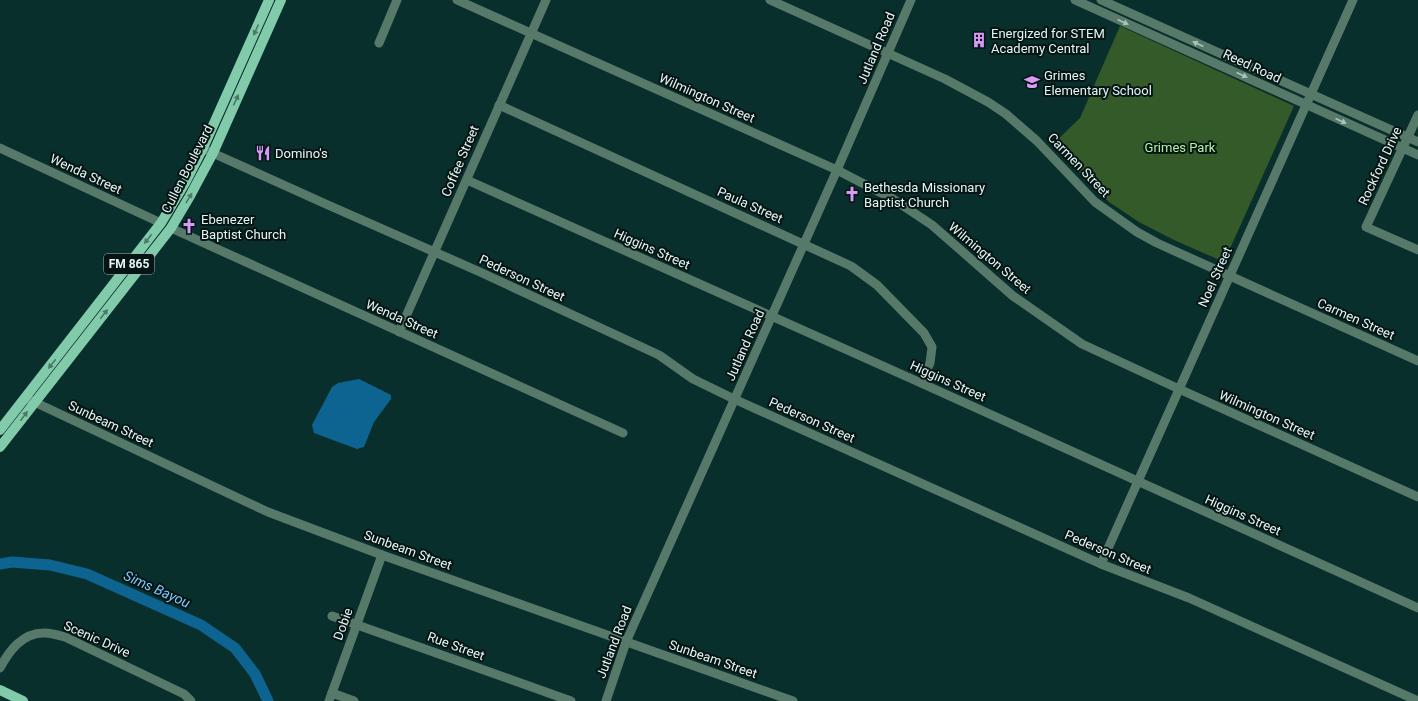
<svg xmlns="http://www.w3.org/2000/svg" width="1418" height="701" viewBox="0 0 1418 701" font-family="Roboto,sans-serif">
<style>
.green{fill:#345a29}
.water{fill:#0d6490}
.lines{fill:none;stroke-linecap:round;stroke-linejoin:round}
.river{stroke:#0d6490;stroke-width:11}
.minor{stroke:#577969;stroke-width:9}
.major{stroke:#82cbaa;stroke-width:10}
.oneway{fill:#aac4bc}
.oneway2{fill:#4a7966}
.labels{text-anchor:middle;dominant-baseline:central;stroke-width:4;stroke-linejoin:round;paint-order:stroke}
.shield{fill:#061413;stroke:#a0b2b0;stroke-width:1}
.shield-label{font-size:12px;font-weight:bold;fill:#e2f6f4}
.poi-label{font-size:13px;fill:#e2f6f4;stroke:#061413;text-anchor:start}
.street-label{font-size:13px;fill:#e2f6f4;stroke:#061413}
.park-label{font-size:13px;fill:#b2f59f;stroke:#061413}
.water-label{font-size:14px;font-style:italic;fill:#7bc9fc;stroke:#061413}
</style>
<rect width="100%" height="100%" fill="#092f2c"/>
<path class="green" d="M1120,26L1294,106L1224,262L1174,240L1139,222L1109,202L1052,145L1080,118Z"/>
<path class="water" d="M359,379L391,395V399L374,422L364,447L357,449L314,433L312,425L332,387L338,383Z"/>
<g class="lines">
<path class="river" d="M0,564L12,562L50,565L87,574L201,625L235,648L255,674L268,701"/>
<g class="minor">
<path d="M457,0L837,170L893,199L932,225L1013,296L1082,344L1179,389L1418,497"/>
<path d="M770,0L945,79L988,102L1006,114L1037,141L1095,202L1137,232L1157,243L1418,361"/>
<path d="M1075,0L1418,155"/>
<path d="M1101,0L1418,142"/>
<path d="M379,43L397,0"/>
<path d="M499,105L851,266L877,285L924,333L932,347L930,363L921,383"/>
<path d="M1418,115L1366,227L1418,250"/>
<path d="M0,148L161,223"/>
<path d="M206,150L328,205L480,272L659,355L693,379L734,399L1101,564L1189,598L1418,701"/>
<path d="M467,180L921,383L1418,608"/>
<path d="M171,228L623,433"/>
<path d="M399,332L546,0"/>
<path d="M28,399L268,512L382,555L793,701"/>
<path d="M1101,564L1353,0"/>
<path d="M332,616L571,701"/>
<path d="M0,668C9,651 22,633 44,633C50,633 58,635 65,637L184,694L191,701"/>
<path d="M332,693L354,701"/>
<path d="M329,701L382,555"/>
<path d="M606,701L626,642L837,170L911,0"/>
</g>
<g class="major">
<path d="M0,430L161,223L185,183L203,148L269,0"/>
<path d="M0,447L171,228L190,196L213,153L281,0"/>
<path d="M0,690L23,701"/>
</g>
</g>
<defs><path id="oneway-solid" d="M-6-.8H1V-3.2L6.5 0L1 3.2V.8H-6Z"/></defs>
<g class="oneway">
<use href="#oneway-solid" transform="translate(1123 22) rotate(24)"/>
<use href="#oneway-solid" transform="translate(1198 44) rotate(-155)"/>
<use href="#oneway-solid" transform="translate(1242 75) rotate(25)"/>
<use href="#oneway-solid" transform="translate(1341 121) rotate(24)"/>
</g>
<g class="oneway2">
<use href="#oneway-solid" transform="translate(256 30) rotate(114)"/>
<use href="#oneway-solid" transform="translate(236 100) rotate(-65)"/>
<use href="#oneway-solid" transform="translate(189 198) rotate(-59)"/>
<use href="#oneway-solid" transform="translate(148 239) rotate(128)"/>
<use href="#oneway-solid" transform="translate(104 314) rotate(-52)"/>
<use href="#oneway-solid" transform="translate(52 364) rotate(128)"/>
<use href="#oneway-solid" transform="translate(24 416) rotate(-53)"/>
</g>
<defs>
<symbol id="building-bare" viewBox="-9 -9 18 18"><path d="M-4-6H4V6H1V3H-1V6H-4ZM-2.5-4.3h1.7v1.8h-1.7ZM.8-4.3h1.7v1.8H.8ZM-2.5-1h1.7V.8h-1.7ZM.8-1h1.7V.8H.8Z" fill="#d89af8" stroke="#061413" stroke-width="2.5" paint-order="stroke"/></symbol>
<symbol id="school-bare" viewBox="-9 -9 18 18"><path d="M0-5L7-2L0 1L-7-2ZM-4 1L0 2.5L4 1V4Q0 6-4 4Z" fill="#d89af8" stroke="#061413" stroke-width="2.5" paint-order="stroke"/></symbol>
<symbol id="restaurant-bare" viewBox="-9 -9 18 18"><path d="M-5-6h1v4h1v-4h1v4h1v-4h1v5L-1.5 .5V6h-2V.5L-5-1ZM5-6V6H3V1.5H1.5Q1.5-4 5-6Z" fill="#d89af8" stroke="#061413" stroke-width="2.5" paint-order="stroke"/></symbol>
<symbol id="church-bare" viewBox="-9 -9 18 18"><path d="M-1.2-6h2.4v3.5h3.3v2.4h-3.3V6h-2.4V-.1h-3.3v-2.4h3.3Z" fill="#d89af8" stroke="#061413" stroke-width="2.5" paint-order="stroke"/></symbol>
</defs>
<g fill-rule="evenodd">
<use href="#building-bare" x="968" y="29" width="22" height="22"/>
<use href="#school-bare" x="1021" y="71" width="22" height="22"/>
<use href="#restaurant-bare" x="252" y="142" width="22" height="22"/>
<use href="#church-bare" x="841" y="183" width="22" height="22"/>
<use href="#church-bare" x="178" y="215" width="22" height="22"/>
</g>
<g class="labels">
<rect class="shield" x="104" y="254" width="50" height="20" rx="3"/>
<g class="shield-label">
<text x="129" y="264">FM 865</text>
</g>
<g class="poi-label">
<text x="991" y="33">Energized for STEM<tspan x="991" dy="15">Academy Central</tspan></text>
<text x="1044" y="75">Grimes<tspan x="1044" dy="15">Elementary School</tspan></text>
<text x="275" y="153">Domino's</text>
<text x="864" y="187">Bethesda Missionary<tspan x="864" dy="15">Baptist Church</tspan></text>
<text x="201" y="219">Ebenezer<tspan x="201" dy="15">Baptist Church</tspan></text>
</g>
<g class="street-label">
<text transform="translate(876 48) rotate(-67)">Jutland Road</text>
<text transform="translate(1252 66) rotate(25)">Reed Road</text>
<text transform="translate(707 98) rotate(24)">Wilmington Street</text>
<text transform="translate(460 161) rotate(-67)">Coffee Street</text>
<text transform="translate(1079 165) rotate(46)">Carmen Street</text>
<text transform="translate(1380 166) rotate(-65)">Rockford Drive</text>
<text transform="translate(187 169) rotate(-63)">Cullen Boulevard</text>
<text transform="translate(86 174) rotate(25)">Wenda Street</text>
<text transform="translate(750 205) rotate(24)">Paula Street</text>
<text transform="translate(652 249) rotate(24)">Higgins Street</text>
<text transform="translate(990 258) rotate(40)">Wilmington Street</text>
<text transform="translate(1215 277) rotate(-66)">Noel Street</text>
<text transform="translate(522 278) rotate(25)">Pederson Street</text>
<text transform="translate(402 319) rotate(24)">Wenda Street</text>
<text transform="translate(1356 319) rotate(24)">Carmen Street</text>
<text transform="translate(745 345) rotate(-66)">Jutland Road</text>
<text transform="translate(948 381) rotate(24)">Higgins Street</text>
<text transform="translate(1267 415) rotate(24)">Wilmington Street</text>
<text transform="translate(812 420) rotate(24)">Pederson Street</text>
<text transform="translate(111 424) rotate(25)">Sunbeam Street</text>
<text transform="translate(1243 515) rotate(24)">Higgins Street</text>
<text transform="translate(408 550) rotate(20)">Sunbeam Street</text>
<text transform="translate(1108 552) rotate(23)">Pederson Street</text>
<text transform="translate(343 624) rotate(-70)">Dobie</text>
<text transform="translate(97 639) rotate(24)">Scenic Drive</text>
<text transform="translate(614 642) rotate(-69)">Jutland Road</text>
<text transform="translate(456 646) rotate(20)">Rue Street</text>
<text transform="translate(713 659) rotate(19)">Sunbeam Street</text>
</g>
<g class="park-label">
<text x="1180" y="147">Grimes Park</text>
</g>
<g class="water-label">
<text transform="translate(157 589) rotate(24)">Sims Bayou</text>
</g>
</g>
</svg>
